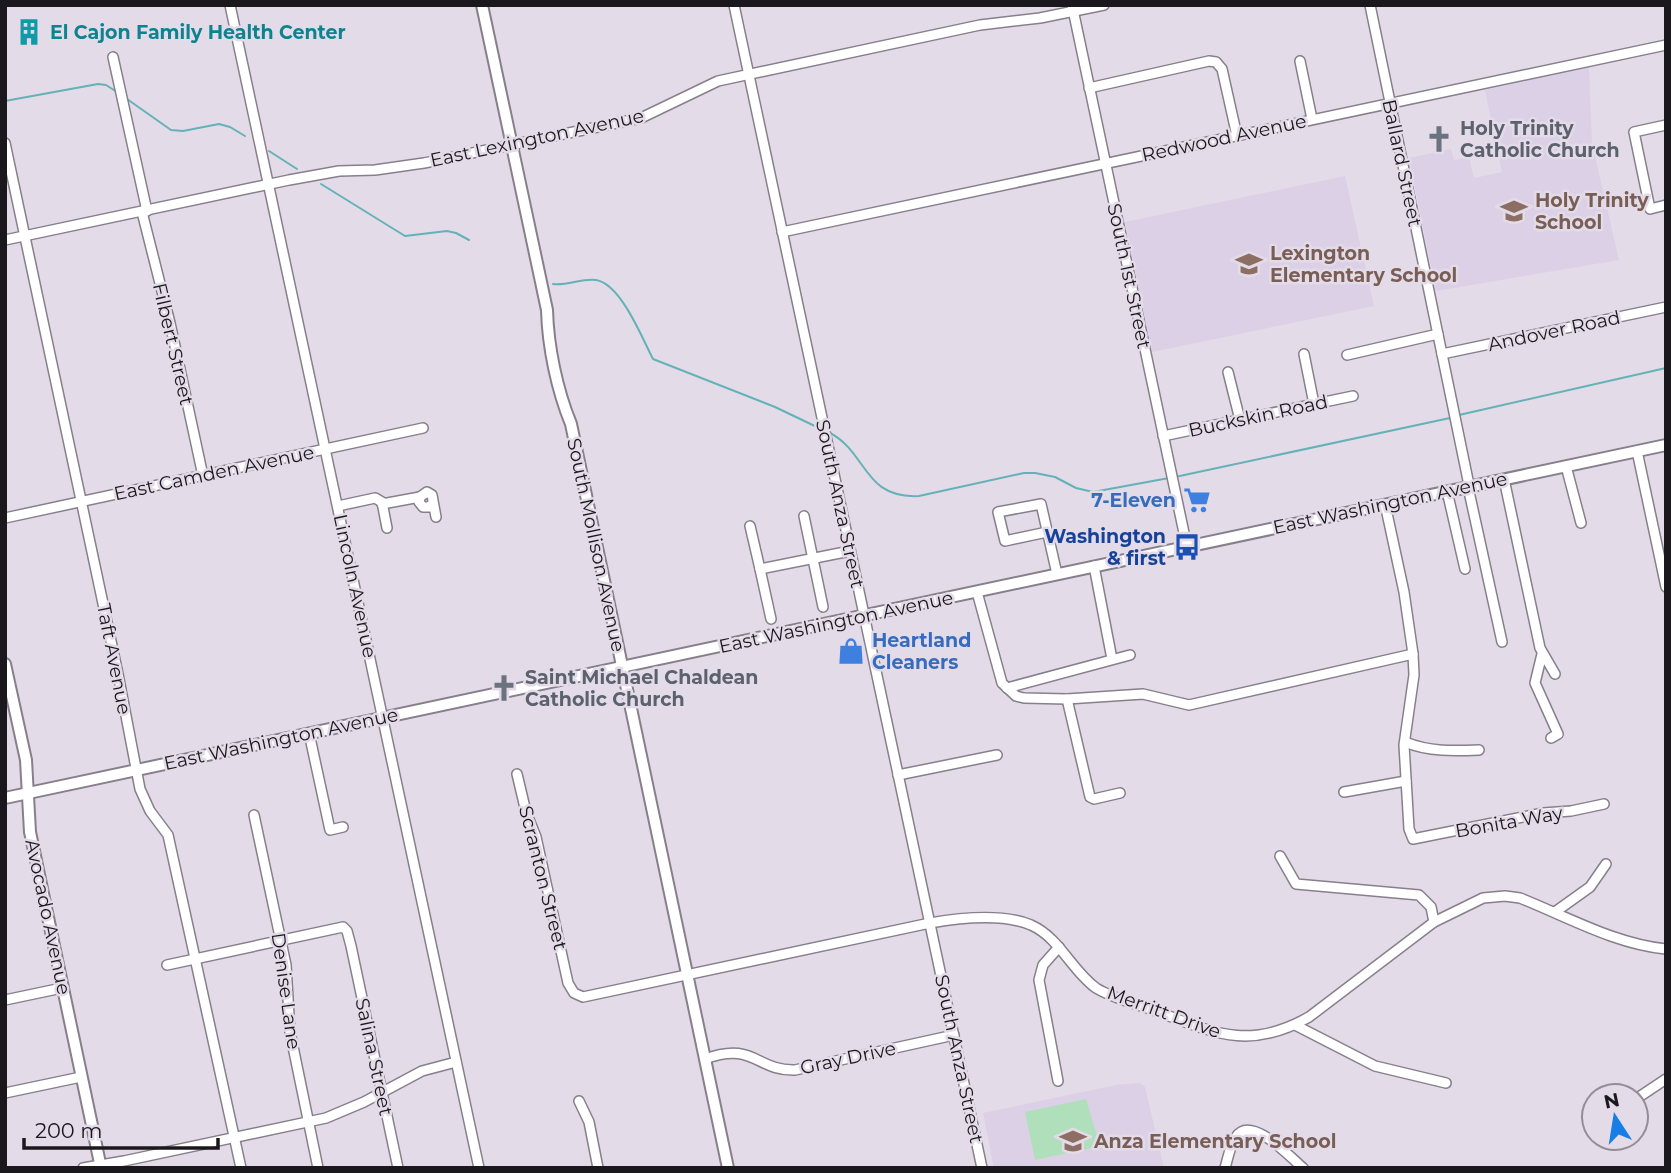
<svg xmlns="http://www.w3.org/2000/svg" width="1671" height="1173" viewBox="0 0 1671 1173" font-family="Montserrat,sans-serif">
<style>
.education{fill:#dbd0e5}
.green{fill:#b0e0bb}
.lines{fill:none;stroke-linecap:round;stroke-linejoin:round}
.stream{stroke:#64b2b7;stroke-width:2}
.minor-casing{stroke:#877f8b;stroke-width:12}
.major-casing{stroke:#877f8b;stroke-width:14}
.minor{stroke:#fff;stroke-width:9}
.major{stroke:#fff;stroke-width:10}
.labels{text-anchor:middle;dominant-baseline:central;stroke-width:5;stroke-linejoin:round;paint-order:stroke}
.culture-label{font-size:19px;font-weight:bold;fill:#0d838f;stroke:#e4dbe9;text-anchor:start}
.worship-label{font-size:19px;font-weight:bold;fill:#5b616d;stroke:#e4dbe9;text-anchor:start}
.street-label{font-size:19px;fill:#1b181d;stroke:#e4dbe9}
.education-label{font-size:19px;font-weight:bold;fill:#785e54;stroke:#e4dbe9;text-anchor:start}
.shop-label{font-size:19px;font-weight:bold;fill:#366cbe;stroke:#e4dbe9;text-anchor:end}
.transit-label{font-size:19px;font-weight:bold;fill:#164399;stroke:#e4dbe9;text-anchor:end}
</style>
<rect width="100%" height="100%" fill="#e4dbe9"/>
<g class="education">
<path d="M1589,67L1592,143L1619,260L1436,291L1409,158L1451,149L1454,160L1469,157L1474,178L1502,172L1485,90Z"/>
<path d="M1345,176L1374,306L1152,352L1125,222Z"/>
<path d="M1139,1083L1145,1087L1164,1168H994L983,1113L1116,1085Z"/>
</g>
<path class="green" d="M1086,1099L1100,1146L1035,1160L1025,1112Z"/>
<g class="lines">
<g class="stream">
<path d="M127,99L171,130L183,131L219,124L230,127L245,136"/>
<path d="M5,101L98,84L106,85L117,92"/>
<path d="M269,151L297,169"/>
<path d="M321,184L405,236L447,231L456,233L469,240"/>
<path d="M553,284C567,286 582,278 596,280C621,284 642,338 653,359L775,407L819,428"/>
<path d="M1459,415L1666,368"/>
<path d="M828,432C868,451 862,499 919,496L1024,473H1035L1055,477L1076,488L1093,492L1169,478"/>
<path d="M1175,477L1450,418"/>
</g>
<defs>
<g id="minor">
<path d="M230,5L479,1168"/>
<path d="M734,5L982,1168"/>
<path d="M1072,5L1187,547"/>
<path d="M1370,5L1469,485"/>
<path d="M113,57L147,211"/>
<path d="M1300,61L1312,119"/>
<path d="M1089,88L1209,61L1216,62L1222,69L1237,136"/>
<path d="M1666,125L1634,132L1650,209L1666,205"/>
<path d="M5,143L118,674L140,789L150,811L168,835L241,1168"/>
<path d="M142,212L170,323L203,476"/>
<path d="M782,232L1666,45"/>
<path d="M5,240L289,180L339,171L375,170L424,163L641,118L718,81L980,25L1040,18L1104,5"/>
<path d="M1304,354L1314,404"/>
<path d="M1442,354L1666,307"/>
<path d="M1347,355L1438,334"/>
<path d="M1228,372L1240,420"/>
<path d="M1163,436L1353,396"/>
<path d="M1637,451L1666,587"/>
<path d="M1566,466L1581,523"/>
<path d="M1504,479L1540,648L1555,674"/>
<path d="M1468,487L1502,642"/>
<path d="M1447,491L1465,569"/>
<path d="M433,503L429,507H423L419,502L420,497L427,492L432,495L436,517"/>
<path d="M382,504L420,497"/>
<path d="M1385,504L1404,592L1413,654L1414,675L1404,745L1409,829L1413,839L1543,813L1571,811L1604,804"/>
<path d="M338,506L375,498L382,502L387,528"/>
<path d="M804,516L823,607"/>
<path d="M5,518L423,428"/>
<path d="M750,526L760,569L850,551"/>
<path d="M1047,532L1005,541L998,512L1041,504L1057,574"/>
<path d="M1094,566L1112,659"/>
<path d="M760,569L771,619"/>
<path d="M977,592L1002,683L1016,696L1024,698L1067,699L1143,694L1189,705L1413,654"/>
<path d="M1542,654L1535,683L1558,734L1551,738"/>
<path d="M1007,688L1130,655"/>
<path d="M1067,699L1090,797L1094,799L1120,793"/>
<path d="M309,733L330,830L343,827"/>
<path d="M1405,742C1429,752 1454,751 1479,750"/>
<path d="M517,774L526,812L536,837L568,983L574,993L583,997L930,923C959,918 1002,913 1031,925C1060,938 1071,970 1096,988C1114,999 1137,1004 1156,1011C1214,1033 1249,1051 1309,1017L1434,922L1483,898L1505,896L1520,898C1568,917 1615,944 1666,949"/>
<path d="M898,775L997,755"/>
<path d="M1344,792L1406,781"/>
<path d="M254,815L286,965L290,1032L318,1168"/>
<path d="M1280,856L1296,884L1419,895L1431,907L1434,922"/>
<path d="M1555,912L1590,887L1606,864"/>
<path d="M167,965L343,927L347,931L351,946L398,1168"/>
<path d="M5,1000L62,988"/>
<path d="M1295,1025L1375,1066L1446,1083"/>
<path d="M705,1059C754,1041 756,1071 795,1070L954,1035"/>
<path d="M1058,1081L1039,980L1043,965L1059,947"/>
<path d="M5,1093L81,1077"/>
<path d="M1636,1099L1666,1079"/>
<path d="M579,1101L589,1122L598,1168"/>
<path d="M83,1168L124,1161L326,1118L364,1102L422,1071L456,1062"/>
<path d="M1225,1168C1228,1158 1230,1145 1236,1137C1251,1114 1290,1157 1303,1168"/>
</g>
<g id="major">
<path d="M482,5L547,310C548,347 557,390 571,424L728,1168"/>
<path d="M5,664L26,760L30,832L101,1168"/>
<path d="M5,798L1666,445"/>
</g>
</defs>
<use href="#minor" class="minor-casing"/>
<use href="#major" class="major-casing"/>
<use href="#minor" class="minor"/>
<use href="#major" class="major"/>
</g>
<defs>
<symbol id="building-bare" viewBox="-9 -9 18 18"><path d="M-4-6H4V6H1V3H-1V6H-4ZM-2.5-4.3h1.7v1.8h-1.7ZM.8-4.3h1.7v1.8H.8ZM-2.5-1h1.7V.8h-1.7ZM.8-1h1.7V.8H.8Z" fill="#0f9aa8" stroke="#e4dbe9" stroke-width="2.5" paint-order="stroke"/></symbol>
<symbol id="church-bare" viewBox="-9 -9 18 18"><path d="M-1.2-6h2.4v3.5h3.3v2.4h-3.3V6h-2.4V-.1h-3.3v-2.4h3.3Z" fill="#6b7280" stroke="#e4dbe9" stroke-width="2.5" paint-order="stroke"/></symbol>
<symbol id="school-bare" viewBox="-9 -9 18 18"><path d="M0-5L7-2L0 1L-7-2ZM-4 1L0 2.5L4 1V4Q0 6-4 4Z" fill="#8d6e63" stroke="#e4dbe9" stroke-width="2.5" paint-order="stroke"/></symbol>
<symbol id="supermarket-bare" viewBox="-9 -9 18 18"><path d="M-6-5.5h2.5l.6 2H6L4.5 2H-2.5L-4.4-4H-6ZM-1.5 3.2a1.3 1.3 0 1 0 .1 0ZM3 3.2a1.3 1.3 0 1 0 .1 0Z" fill="#3f7fe0" stroke="#e4dbe9" stroke-width="2.5" paint-order="stroke"/></symbol>
<symbol id="bus-bare" viewBox="-9 -9 18 18"><path d="M-5-6H5V4H4V6H2V4H-2V6H-4V4H-5ZM-3.5-4V0h7V-4ZM-3.5 1.2v1.5H-2V1.2ZM2 1.2v1.5H3.5V1.2Z" fill="#1a4fb4" stroke="#e4dbe9" stroke-width="2.5" paint-order="stroke"/></symbol>
<symbol id="shop-bare" viewBox="-9 -9 18 18"><path d="M-5-2.5h2.3a2.7 3.5 0 0 1 5.4 0H5L5.5 6h-11ZM-1.5-2.5h3a1.5 2.3 0 0 0-3 0Z" fill="#3f7fe0" stroke="#e4dbe9" stroke-width="2.5" paint-order="stroke"/></symbol>
</defs>
<g fill-rule="evenodd">
<use href="#building-bare" x="10" y="13" width="38" height="38"/>
<use href="#church-bare" x="1420" y="120" width="38" height="38"/>
<use href="#school-bare" x="1495" y="192" width="38" height="38"/>
<use href="#school-bare" x="1230" y="245" width="38" height="38"/>
<use href="#supermarket-bare" x="1178" y="481" width="38" height="38"/>
<use href="#bus-bare" x="1168" y="528" width="38" height="38"/>
<use href="#shop-bare" x="832" y="632" width="38" height="38"/>
<use href="#church-bare" x="485" y="669" width="38" height="38"/>
<use href="#school-bare" x="1054" y="1122" width="38" height="38"/>
</g>
<g class="labels">
<g class="culture-label">
<text x="50" y="32">El Cajon Family Health Center</text>
</g>
<g class="worship-label">
<text x="1460" y="128">Holy Trinity<tspan x="1460" dy="22">Catholic Church</tspan></text>
<text x="525" y="677">Saint Michael Chaldean<tspan x="525" dy="22">Catholic Church</tspan></text>
</g>
<g class="street-label">
<text transform="translate(537 138) rotate(-12)">East Lexington Avenue</text>
<text transform="translate(1224 138) rotate(-12)">Redwood Avenue</text>
<text transform="translate(1402 163) rotate(78)">Ballard Street</text>
<text transform="translate(1129 276) rotate(78)">South 1st Street</text>
<text transform="translate(1554 331) rotate(-12)">Andover Road</text>
<text transform="translate(173 344) rotate(77)">Filbert Street</text>
<text transform="translate(1258 416) rotate(-12)">Buckskin Road</text>
<text transform="translate(214 473) rotate(-12)">East Camden Avenue</text>
<text transform="translate(1390 503) rotate(-12)">East Washington Avenue</text>
<text transform="translate(840 504) rotate(78)">South Anza Street</text>
<text transform="translate(596 545) rotate(78)">South Mollison Avenue</text>
<text transform="translate(355 586) rotate(78)">Lincoln Avenue</text>
<text transform="translate(836 622) rotate(-12)">East Washington Avenue</text>
<text transform="translate(114 659) rotate(79)">Taft Avenue</text>
<text transform="translate(281 739) rotate(-12)">East Washington Avenue</text>
<text transform="translate(1509 822) rotate(-10)">Bonita Way</text>
<text transform="translate(543 878) rotate(76)">Scranton Street</text>
<text transform="translate(48 917) rotate(78)">Avocado Avenue</text>
<text transform="translate(286 991) rotate(82)">Denise Lane</text>
<text transform="translate(1164 1012) rotate(20)">Merritt Drive</text>
<text transform="translate(374 1057) rotate(78)">Salina Street</text>
<text transform="translate(848 1058) rotate(-12)">Gray Drive</text>
<text transform="translate(959 1059) rotate(78)">South Anza Street</text>
</g>
<g class="education-label">
<text x="1535" y="200">Holy Trinity<tspan x="1535" dy="22">School</tspan></text>
<text x="1270" y="253">Lexington<tspan x="1270" dy="22">Elementary School</tspan></text>
<text x="1094" y="1141">Anza Elementary School</text>
</g>
<g class="shop-label">
<text x="1176" y="500">7-Eleven</text>
<text x="872" y="640" text-anchor="start">Heartland<tspan x="872" dy="22">Cleaners</tspan></text>
</g>
<g class="transit-label">
<text x="1166" y="536">Washington<tspan x="1166" dy="22">&amp; first</tspan></text>
</g>
</g>
<rect width="1671" height="1173" fill="none" stroke="#1b181d" stroke-width="14"/>
<g transform="translate(1615 1117) rotate(348)"><circle r="33" fill="#e4dbe9" stroke="#948d97" stroke-width="2"/>
<path d="M0-5L12 26L0 18L-12 26Z" fill="#187ee6"/>
<text y="-10" font-size="19" font-weight="bold" text-anchor="middle" fill="#1b181d">N</text>
</g>
<path d="M24 1138v10h194v-10" fill="none" stroke="#1b181d" stroke-width="3.5"/>
<text x="35" y="1138" font-size="21" fill="#1b181d" stroke="#e4dbe9" stroke-width="5" paint-order="stroke">200 m</text>
</svg>
